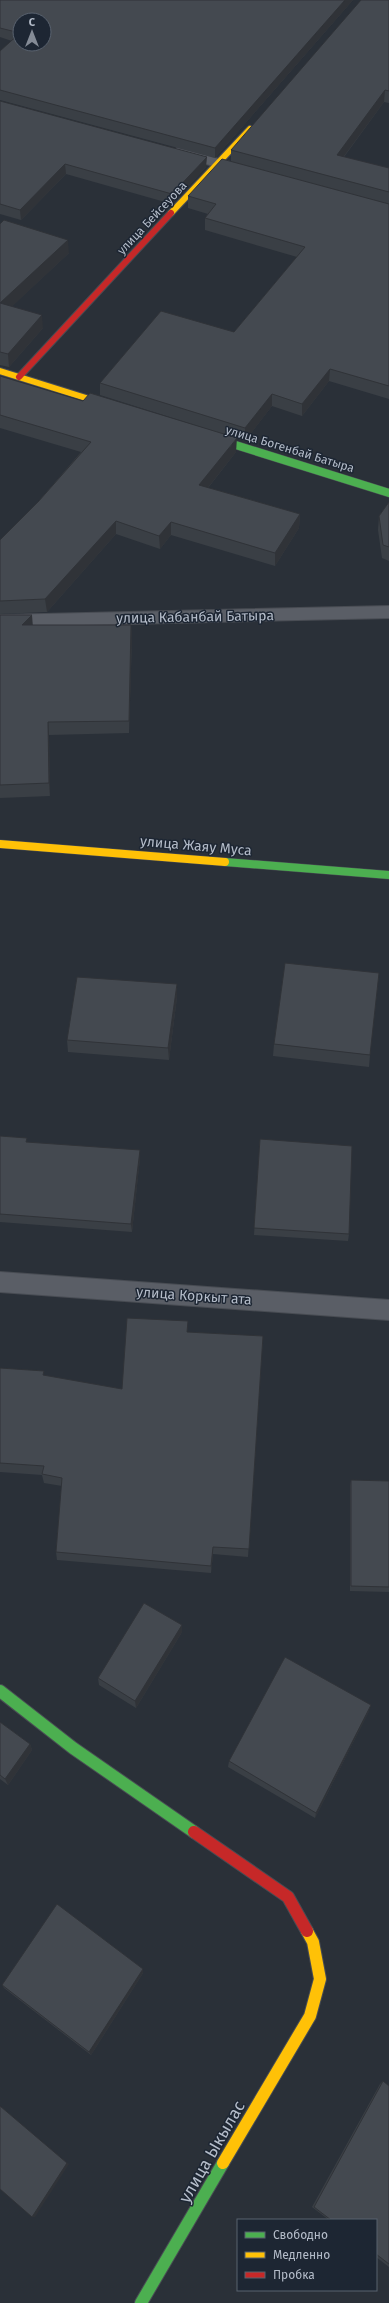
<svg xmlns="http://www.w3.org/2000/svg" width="389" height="2303" viewBox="0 0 389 2303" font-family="'Fira Sans',sans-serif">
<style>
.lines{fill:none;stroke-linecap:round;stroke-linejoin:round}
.street-casing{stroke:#484c53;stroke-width:2}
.fast-far1-casing{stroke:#484c53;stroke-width:9}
.fast-casing{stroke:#484c53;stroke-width:14}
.slow-far2-casing{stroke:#484c53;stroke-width:8}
.slow-far1-casing{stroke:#484c53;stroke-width:9}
.slow-casing{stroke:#484c53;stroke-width:14}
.jam-far1-casing{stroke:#484c53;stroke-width:8}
.jam-casing{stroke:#484c53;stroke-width:14}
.street{fill:#5a5e66;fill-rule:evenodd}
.fast-far1{stroke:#4caf50;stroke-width:8}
.fast{stroke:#4caf50;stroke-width:12}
.slow-far2{stroke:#ffc107;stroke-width:6}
.slow-far1{stroke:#ffc107;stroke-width:8}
.slow{stroke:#ffc107;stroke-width:12}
.jam-far1{stroke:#c62828;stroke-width:6}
.jam{stroke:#c62828;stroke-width:12}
.wall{fill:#3a3f45}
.shaded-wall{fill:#303338}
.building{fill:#444950;stroke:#303338}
.labels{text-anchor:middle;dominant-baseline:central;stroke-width:3;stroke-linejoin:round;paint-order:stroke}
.far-street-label{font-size:12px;fill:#b4bcc9;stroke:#1d2633}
.street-label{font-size:14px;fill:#b4bcc9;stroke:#1d2633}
.near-street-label{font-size:17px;fill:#b4bcc9;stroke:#1d2633}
</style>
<rect width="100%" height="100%" fill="#2a3038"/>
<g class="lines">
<defs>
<g id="street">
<path d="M177,148L245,166L247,169L240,173L172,155L170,152Z"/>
<path d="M389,606V618L0,627V615Z"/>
<path d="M0,1272L389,1300V1320L0,1292Z"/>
</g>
<g id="fast-far1">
<path d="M207,436L389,493"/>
<path d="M225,862L389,875"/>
</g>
<g id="fast">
<path d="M0,1691L73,1748L194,1832"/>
<path d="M141,2303L223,2163"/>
</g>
<g id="slow-far2">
<path d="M171,213L250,129"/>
<path d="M0,371L102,403"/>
</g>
<g id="slow-far1">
<path d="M99,402L115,407"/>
<path d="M0,844L225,862"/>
</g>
<path id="slow" d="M223,2163L310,2016L320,1979L313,1942L307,1931"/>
<path id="jam-far1" d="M19,377L171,213"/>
<path id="jam" d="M194,1832L288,1897L307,1931"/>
</defs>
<use href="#street" class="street-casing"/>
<use href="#fast-far1" class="fast-far1-casing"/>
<use href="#fast" class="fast-casing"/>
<use href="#slow-far2" class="slow-far2-casing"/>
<use href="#slow-far1" class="slow-far1-casing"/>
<use href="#slow" class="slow-casing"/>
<use href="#jam-far1" class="jam-far1-casing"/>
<use href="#jam" class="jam-casing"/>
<use href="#street" class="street"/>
<use href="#fast-far1" class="fast-far1"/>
<use href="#fast" class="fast"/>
<use href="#slow-far2" class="slow-far2"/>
<use href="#slow-far1" class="slow-far1"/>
<use href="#slow" class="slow"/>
<use href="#jam-far1" class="jam-far1"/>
<use href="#jam" class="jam"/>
</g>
<g class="wall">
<path d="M0,0H353L215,158L0,100V51L12,41L0,37Z"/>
<path d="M389,0V103L384,102L344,157L389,168V399L329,381L302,416L272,406L245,441L100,395V383L234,332L297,257L205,230V218L208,214L188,208V196L231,161V150Z"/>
<path d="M0,101L206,167L172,204L66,174L21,220L0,214Z"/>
<path d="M0,224L69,253L12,306L43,328L9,367L0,365Z"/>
<path d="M0,376L236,452L208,488L300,514L299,528L275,566L171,535L160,549L116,534L47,612L0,614V540L38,502L81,452L0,428Z"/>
<path d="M389,502V561L382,558L378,530L379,516Z"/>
<path d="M0,615L33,625H131L132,638L129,733L49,735L50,796L0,798Z"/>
<path d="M177,984V997L169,1060L68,1052L67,1040Z"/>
<path d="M274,1044L370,1055L369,1067L273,1056Z"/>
<path d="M0,1136L27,1142L140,1158L132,1232L0,1222Z"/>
<path d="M260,1139L349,1234L348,1241L254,1235Z"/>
<path d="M188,1332L263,1336L248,1557L213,1554L211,1573L57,1560L56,1552L62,1486L44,1483L42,1475L0,1472V1368L122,1389Z"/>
<path d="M351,1480L389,1481V1592L350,1591V1485Z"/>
<path d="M182,1632L136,1708L99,1685L98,1678Z"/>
<path d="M369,1711L315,1818L228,1767L229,1761Z"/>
<path d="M0,1722L30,1744L32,1750L8,1785L0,1779Z"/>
<path d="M143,1969V1973L91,2055L4,1988L2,1985Z"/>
<path d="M383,2081L389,2086V2267L376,2257V2220H329L312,2207L380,2084Z"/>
</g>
<g class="shaded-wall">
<path d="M345,0H353L215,158V148Z"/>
<path d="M385,90L384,102L336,167L337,155Z"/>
<path d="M207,157L206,167L172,204V194Z"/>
<path d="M65,164L66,174L21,220L20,210Z"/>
<path d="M68,240L69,253L2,316L0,303Z"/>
<path d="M42,315L43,328L9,367L8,354Z"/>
<path d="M330,369L329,381L302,416V404Z"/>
<path d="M272,394V406L245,441V428Z"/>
<path d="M237,438L236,452L199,499V485Z"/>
<path d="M300,514L299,528L275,566V553Z"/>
<path d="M116,521V534L47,612L45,599Z"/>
<path d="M171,522V535L160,549L159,536Z"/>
<path d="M32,615L33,628L22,625Z"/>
<path d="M131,625L132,638L129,733V721Z"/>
<path d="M48,722L49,735L50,796L49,783Z"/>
<path d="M177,984V997L169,1060L168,1048Z"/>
<path d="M140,1150V1158L132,1232L131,1224Z"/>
<path d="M213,1547V1554L211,1573V1566Z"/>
<path d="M182,1625V1632L136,1708L135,1701Z"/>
<path d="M371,1705L369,1711L315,1818L316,1813Z"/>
<path d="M30,1744L32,1750L8,1785L5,1779Z"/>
<path d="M143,1969V1973L91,2055L89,2052Z"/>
<path d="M0,2106L69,2164L35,2217H32Z"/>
</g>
<g class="building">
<path d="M0,0H345L215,148L0,90V51L20,33V44H44V20H20V33L0,28Z"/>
<path d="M361,0H389V91L385,90L337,155L389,168V192L231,150Z"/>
<path d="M0,101L207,157L172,194L65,164L20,210L0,204Z"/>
<path d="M222,159L389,204V386L330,369L302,404L272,394L245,428L100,383L161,311L234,332L305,247L205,218L216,204L188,196Z"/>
<path d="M4,220L68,240L0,303L42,315L8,354L0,352V224Z"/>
<path d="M0,376L83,401L90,393L237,438L199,485L300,514L275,553L171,522L159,536L116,521L45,599L0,601V540L38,502L91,442L0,415Z"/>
<path d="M389,502V547L383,545L379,516Z"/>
<path d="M0,615H32L22,625H131L129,721L48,722L49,783L0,785Z"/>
<path d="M285,963L379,973L370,1055L274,1044Z"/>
<path d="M77,977L177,984L168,1048L67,1040Z"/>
<path d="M0,1136L27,1138L26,1142L140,1150L131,1224L0,1214Z"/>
<path d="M260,1139L352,1146L349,1234L254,1228Z"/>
<path d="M127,1318L188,1321L187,1332L263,1336L249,1549L213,1547L211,1566L56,1552L62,1478L42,1474L44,1466L0,1463V1368L44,1371L43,1375L122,1389Z"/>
<path d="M351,1480L389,1481V1587L351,1586Z"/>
<path d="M144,1603L182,1625L135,1701L98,1678Z"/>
<path d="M285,1657L371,1705L316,1813L229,1761Z"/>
<path d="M0,1722L30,1744L5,1779L0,1775Z"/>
<path d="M57,1904L143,1969L89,2052L2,1985Z"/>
<path d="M383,2081L389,2086V2264L376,2254V2220H331L314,2207Z"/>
<path d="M0,2106L67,2163L32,2217L0,2189Z"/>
</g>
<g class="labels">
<g class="far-street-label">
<text transform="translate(152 218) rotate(-47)">улица Бейсеуова</text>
<text transform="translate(290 449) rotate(17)">улица Богенбай Батыра</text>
</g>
<g class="street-label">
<text transform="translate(195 617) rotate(-1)">улица Кабанбай Батыра</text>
<text transform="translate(196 846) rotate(5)">улица Жаяу Муса</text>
<text transform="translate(194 1296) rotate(4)">улица Коркыт ата</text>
</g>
<g class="near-street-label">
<text transform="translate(212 2152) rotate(-60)">улица Ыкылас</text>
</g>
</g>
<rect x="237" y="2219" width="140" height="72" fill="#1d2633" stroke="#59626f"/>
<rect x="245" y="2232" width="20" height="6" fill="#4caf50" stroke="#59626f"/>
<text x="273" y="2239" font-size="12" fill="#b4bcc9">Свободно</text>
<rect x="245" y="2252" width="20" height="6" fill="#ffc107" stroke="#59626f"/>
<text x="273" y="2259" font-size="12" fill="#b4bcc9">Медленно</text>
<rect x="245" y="2272" width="20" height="6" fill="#c62828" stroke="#59626f"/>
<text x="273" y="2279" font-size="12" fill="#b4bcc9">Пробка</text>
<g transform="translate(32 32)"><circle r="19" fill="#1d2633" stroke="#59626f"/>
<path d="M0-3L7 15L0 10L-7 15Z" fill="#848b96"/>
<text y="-6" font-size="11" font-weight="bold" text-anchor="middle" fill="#b4bcc9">С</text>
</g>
</svg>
